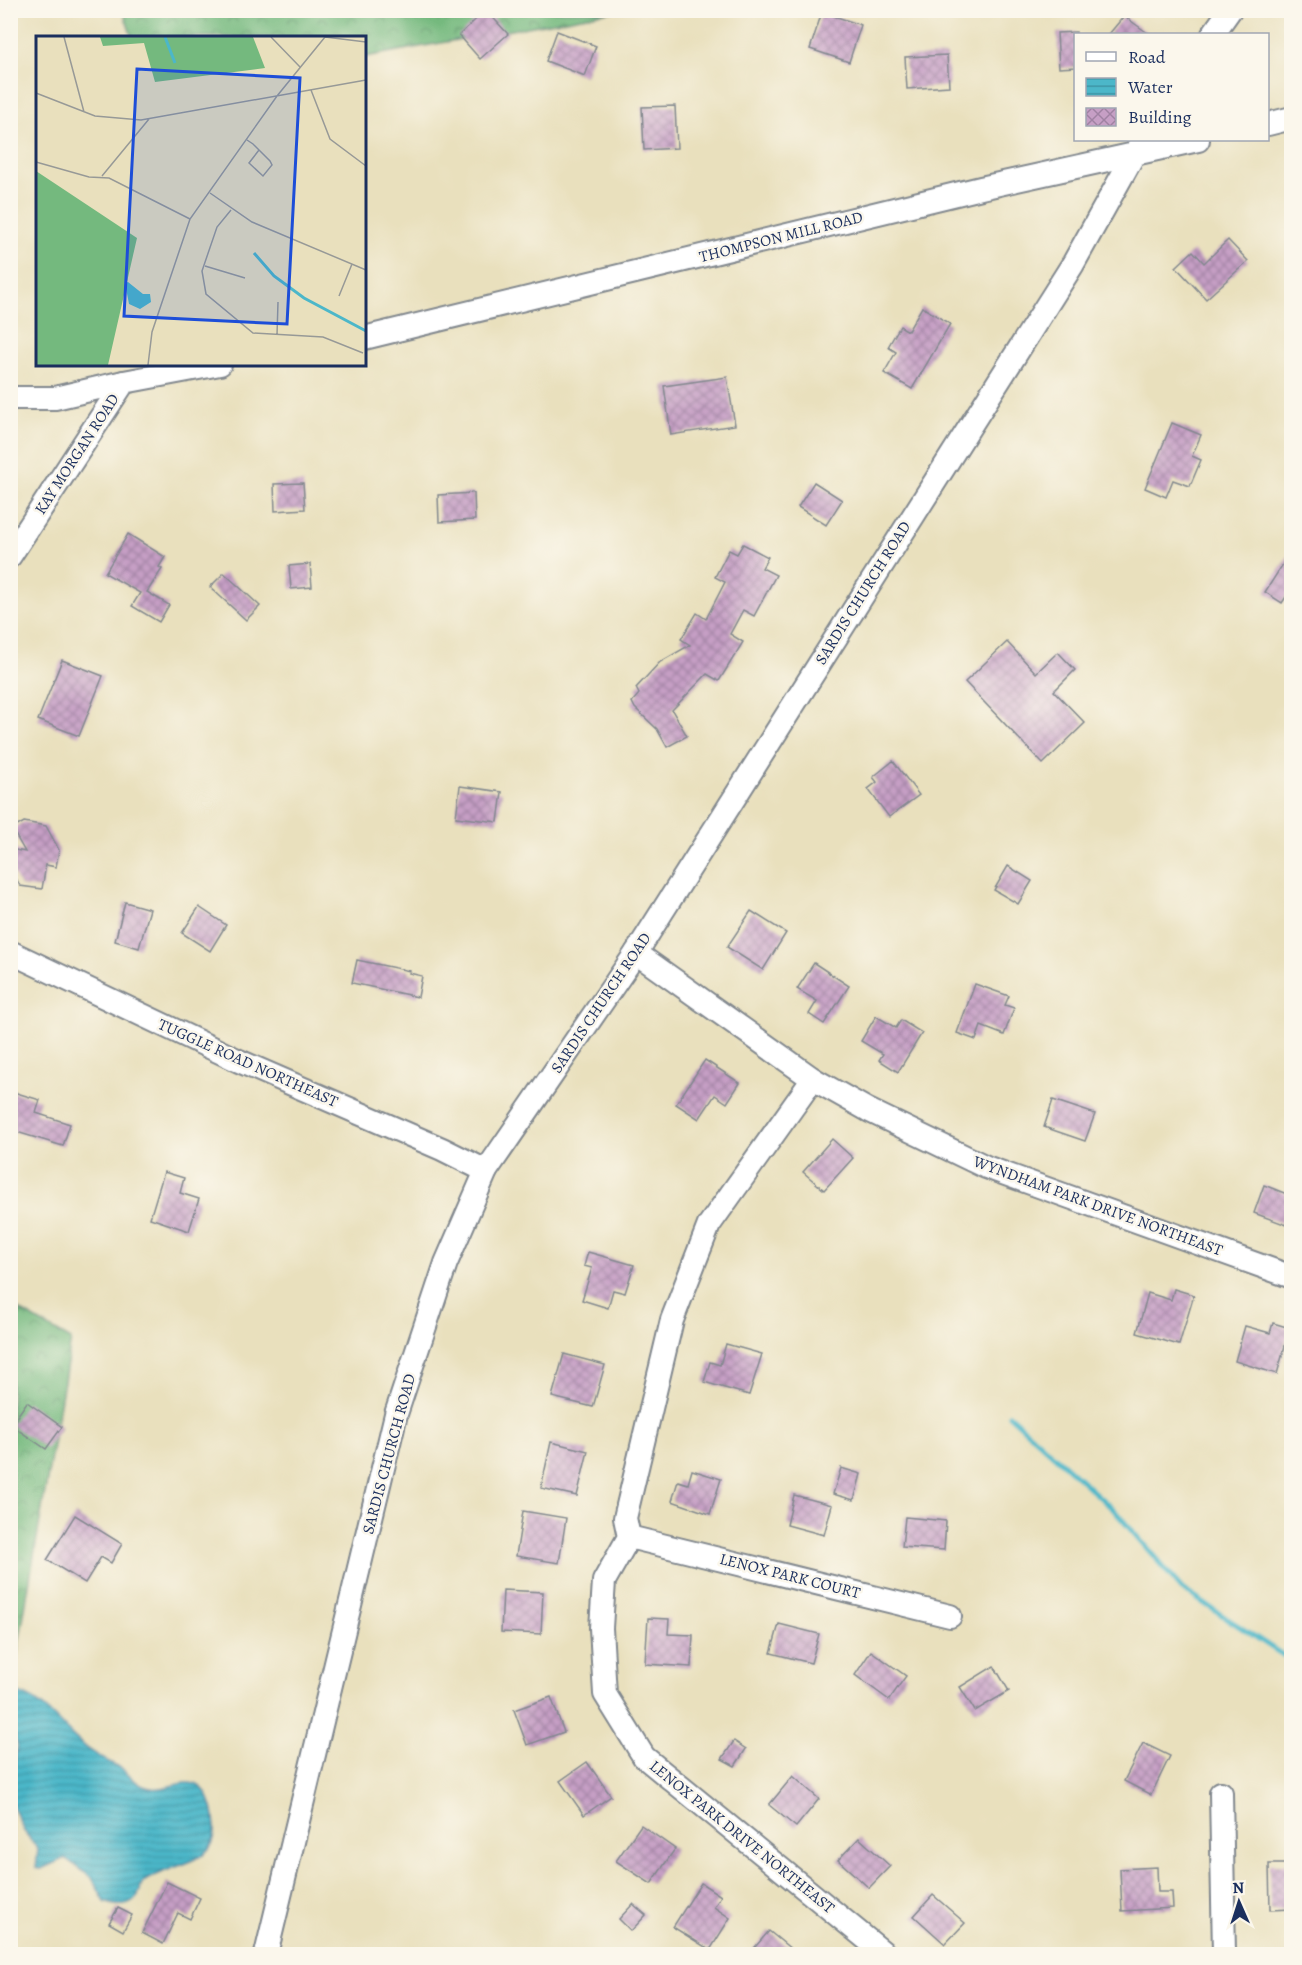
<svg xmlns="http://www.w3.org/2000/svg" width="1302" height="1965" viewBox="0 0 1302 1965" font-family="Alegreya,serif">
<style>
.forest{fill:url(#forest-crowns);stroke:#48746e;stroke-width:1.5}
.water{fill:url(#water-rules);stroke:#347394;stroke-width:1.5}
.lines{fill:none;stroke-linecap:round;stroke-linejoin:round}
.stream{stroke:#4cb7c9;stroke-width:5}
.building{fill:url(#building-cross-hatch)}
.minor-casing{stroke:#82888e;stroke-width:26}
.minor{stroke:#fff;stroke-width:22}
.labels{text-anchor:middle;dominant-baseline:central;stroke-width:5;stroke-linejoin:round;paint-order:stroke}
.street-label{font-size:16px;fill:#1b2f5e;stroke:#fbf7ec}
.inset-river{fill:none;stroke:#4cb7c9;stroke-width:3}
.inset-road{fill:none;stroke:#979997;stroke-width:1.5}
.view{fill:#1d4ed8;fill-opacity:0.15;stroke:#1d4ed8;stroke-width:3}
.inset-edge{fill:none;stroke:#1b2f5e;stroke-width:3}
</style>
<defs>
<pattern id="forest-crowns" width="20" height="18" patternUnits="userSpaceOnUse" patternTransform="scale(1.5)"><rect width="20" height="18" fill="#74b97e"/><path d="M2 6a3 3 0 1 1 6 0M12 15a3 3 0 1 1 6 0" fill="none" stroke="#5e976a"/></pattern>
<pattern id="water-rules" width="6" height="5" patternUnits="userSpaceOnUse" patternTransform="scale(1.5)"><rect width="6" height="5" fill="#4cb7c9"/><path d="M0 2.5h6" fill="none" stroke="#3e95a6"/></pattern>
<pattern id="building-cross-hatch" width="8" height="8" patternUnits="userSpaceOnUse" patternTransform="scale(1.5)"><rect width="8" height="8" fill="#c69fc5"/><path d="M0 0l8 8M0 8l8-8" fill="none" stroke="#a082a3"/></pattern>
</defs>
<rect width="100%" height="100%" fill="#fbf7ec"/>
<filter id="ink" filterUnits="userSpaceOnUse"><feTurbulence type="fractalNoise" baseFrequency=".0167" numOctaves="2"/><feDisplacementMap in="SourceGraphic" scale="12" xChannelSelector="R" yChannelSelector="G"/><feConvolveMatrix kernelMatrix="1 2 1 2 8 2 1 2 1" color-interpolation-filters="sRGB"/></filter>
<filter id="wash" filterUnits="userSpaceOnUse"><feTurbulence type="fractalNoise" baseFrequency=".008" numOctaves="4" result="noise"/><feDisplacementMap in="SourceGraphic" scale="24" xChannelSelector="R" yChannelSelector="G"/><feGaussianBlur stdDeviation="1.35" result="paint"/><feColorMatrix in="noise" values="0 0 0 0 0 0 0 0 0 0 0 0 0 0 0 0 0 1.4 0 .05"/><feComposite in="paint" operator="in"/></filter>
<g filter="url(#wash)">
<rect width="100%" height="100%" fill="#e9e0bd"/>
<g class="forest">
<path d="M123,11H614L365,57L364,38L132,37Z"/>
<path d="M11,1305L71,1340L11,1690Z"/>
</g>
<path class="water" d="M11,1691C50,1699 63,1735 97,1755C106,1761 116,1765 124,1771C131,1777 138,1785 146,1787C163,1793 178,1779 195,1784C205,1788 208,1795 211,1804C214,1812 214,1819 215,1827C217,1860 183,1862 161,1873C155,1876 146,1878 142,1884C140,1887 141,1890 139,1893C133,1908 118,1907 105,1902L92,1878L65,1858L41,1869L36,1868L38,1849L24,1831L11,1802L17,1743L11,1728Z"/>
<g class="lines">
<path class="stream" d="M1009,1415L1114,1510L1182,1589L1292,1661"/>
</g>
<g id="blocks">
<g class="building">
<path d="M486,10L508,34L480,59L459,35Z"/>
<path d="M822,12L861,25L849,62L810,49Z"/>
<path d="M1124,16L1149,34H1109Z"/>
<path d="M557,31L596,46L585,76L546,61Z"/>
<path d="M1076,32V67L1059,68L1057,33Z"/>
<path d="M947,55L949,86L907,89L905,57Z"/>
<path d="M675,106L677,148L644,150L642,107Z"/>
<path d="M1228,240L1248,261L1206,299L1176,267L1193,251L1204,263Z"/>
<path d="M922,307L950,324L912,389L884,373L896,352L888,347L900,326L908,331Z"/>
<path d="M727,377L735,425L671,435L664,386Z"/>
<path d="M1172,423L1201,435L1192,456L1201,460L1190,486L1173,480L1166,497L1145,488Z"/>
<path d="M814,482L842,500L826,525L798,507Z"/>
<path d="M303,483L305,509L275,511L274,484Z"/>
<path d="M474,493L475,520L439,522L438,495Z"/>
<path d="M128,534L165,557L159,567L162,569L147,592L169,605L159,622L132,606L140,593L105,573Z"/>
<path d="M743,544L768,557L762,568L776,575L754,616L743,610L730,634L743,642L719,681L707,674L672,710L687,736L667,747L657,729L635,708L632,702L639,694L636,688L660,662L690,645L681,639L697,613L706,619L725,582L715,577L729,550L737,554Z"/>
<path d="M1292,550V588L1282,603L1265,592Z"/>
<path d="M310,564L312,587L291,589L289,566Z"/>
<path d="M224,573L260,606L246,620L210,587Z"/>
<path d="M1007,642L1036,673L1058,652L1075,670L1054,691L1085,723L1043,764L965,682Z"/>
<path d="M62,660L103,676L79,736L38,720Z"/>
<path d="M893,761L919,795L889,817L868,789L877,782L873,777Z"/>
<path d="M460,786L502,792L498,822L456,817Z"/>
<path d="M24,822L46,826L59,850L56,867L46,865L42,889L20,886L13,872L10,871V849L25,852L12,829Z"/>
<path d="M1008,866L1032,881L1018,904L994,890Z"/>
<path d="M125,902L150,909L139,948L115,941Z"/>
<path d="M199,907L226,925L210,951L182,933Z"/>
<path d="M751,911L786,933L763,970L727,947Z"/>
<path d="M357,960L410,971L409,973L422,976L418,997L352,983Z"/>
<path d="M814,963L849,986L824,1024L809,1014L817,1001L797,989Z"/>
<path d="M975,984L1009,996L1005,1005L1014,1008L1004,1035L981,1026L976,1040L957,1033Z"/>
<path d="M876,1016L896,1028L901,1020L922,1033L898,1072L879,1060L883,1054L861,1041Z"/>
<path d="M705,1060L740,1083L727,1103L715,1095L699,1119L676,1104Z"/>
<path d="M10,1091L40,1100L36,1113L70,1124L63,1146L10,1130Z"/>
<path d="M1053,1100L1095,1114L1085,1141L1044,1127Z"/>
<path d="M832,1139L853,1158L824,1190L803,1172Z"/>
<path d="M164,1172L184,1178L180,1193L199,1199L189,1231L150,1218Z"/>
<path d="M1264,1185L1292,1196V1227L1254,1213Z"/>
<path d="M588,1252L634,1265L625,1293L613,1290L608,1308L582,1300L592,1268L584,1266Z"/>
<path d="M1174,1289L1194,1295L1179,1345L1137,1333L1148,1293L1171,1300Z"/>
<path d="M1273,1323L1290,1328L1277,1374L1235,1361L1245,1326L1270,1333Z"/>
<path d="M726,1344L762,1354L749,1395L704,1382L710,1362L720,1365Z"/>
<path d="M564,1354L605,1365L593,1407L552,1397Z"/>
<path d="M27,1402L62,1427L46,1449L11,1425Z"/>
<path d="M551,1442L588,1451L577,1496L541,1488Z"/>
<path d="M841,1468L861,1474L854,1500L833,1494Z"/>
<path d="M692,1470L721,1479L710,1514L672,1501L678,1481L688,1484Z"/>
<path d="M794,1495L832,1505L824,1535L787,1525Z"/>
<path d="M523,1511L566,1518L559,1563L516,1556Z"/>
<path d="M75,1515L122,1544L111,1563L101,1557L85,1583L47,1560Z"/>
<path d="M905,1517L946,1521L944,1550L902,1547Z"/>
<path d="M503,1590L543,1592L541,1634L501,1632Z"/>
<path d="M648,1618L669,1619L668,1634L693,1635L691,1667L645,1664Z"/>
<path d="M779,1624L819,1634L811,1663L771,1653Z"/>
<path d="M871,1651L906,1676L889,1700L855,1675Z"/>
<path d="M994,1666L1009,1691L975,1711L960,1687Z"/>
<path d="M551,1697L564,1732L527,1745L514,1710Z"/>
<path d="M734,1741L746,1749L735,1766L722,1759Z"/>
<path d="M1143,1743L1170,1756L1151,1795L1124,1781Z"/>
<path d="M587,1762L611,1796L584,1815L560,1781Z"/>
<path d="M793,1776L819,1799L796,1827L769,1805Z"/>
<path d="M641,1825L675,1849L651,1884L616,1861Z"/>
<path d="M859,1838L890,1866L869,1888L838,1860Z"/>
<path d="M1269,1864H1292V1909L1270,1910Z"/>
<path d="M1157,1867L1158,1892H1172L1173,1908L1122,1911L1120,1869Z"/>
<path d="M167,1882L200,1898L190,1919L178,1913L163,1944L142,1933Z"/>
<path d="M701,1883L721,1896L714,1907L730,1918L710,1950L673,1927Z"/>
<path d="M933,1895L965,1923L945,1944L914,1916Z"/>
<path d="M633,1904L646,1915L631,1931L619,1919Z"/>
<path d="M118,1908L132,1915L123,1931L109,1923Z"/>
<path d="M769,1931L797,1954H749Z"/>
</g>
</g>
</g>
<g filter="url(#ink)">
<use href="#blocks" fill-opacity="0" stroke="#82888e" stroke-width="1.5"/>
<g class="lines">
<defs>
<g id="minor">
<path d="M1213,34L1230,10"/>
<path d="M1268,124L1292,118"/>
<path d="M364,338L981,188L1198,140"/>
<path d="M10,398H55L124,382L220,364"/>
<path d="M10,556L124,382"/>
<path d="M10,952L239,1061L442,1149L486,1171"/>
<path d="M636,953L813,1079L868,1110L986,1167L1292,1277"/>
<path d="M813,1079L709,1225L672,1320L625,1518L629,1537L604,1581L601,1628L605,1694L644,1757L885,1954"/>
<path d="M629,1537L950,1616"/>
<path d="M1221,1793L1224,1954"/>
<path d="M266,1954L396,1414L446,1263L486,1171L636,953L1073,264L1142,140"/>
</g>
</defs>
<use href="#minor" class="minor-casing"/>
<use href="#minor" class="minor"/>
</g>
</g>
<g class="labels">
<g class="street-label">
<text transform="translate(781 237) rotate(-14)">THOMPSON MILL ROAD</text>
<text transform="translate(77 454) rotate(-57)">KAY MORGAN ROAD</text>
<text transform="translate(863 593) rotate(-58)">SARDIS CHURCH ROAD</text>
<text transform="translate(601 1003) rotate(-56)">SARDIS CHURCH ROAD</text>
<text transform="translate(248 1063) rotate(24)">TUGGLE ROAD NORTHEAST</text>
<text transform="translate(1098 1206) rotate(20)">WYNDHAM PARK DRIVE NORTHEAST</text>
<text transform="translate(389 1454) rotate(-75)">SARDIS CHURCH ROAD</text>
<text transform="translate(790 1576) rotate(14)">LENOX PARK COURT</text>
<text transform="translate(742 1837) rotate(39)">LENOX PARK DRIVE NORTHEAST</text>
</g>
</g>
<g transform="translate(36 36)">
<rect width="330" height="330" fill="#e9e0bd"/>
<path d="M64,1H217L229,32L119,46L108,7L67,10ZM0,135L101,202L72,329H0Z" fill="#74b97e"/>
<path d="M92,246L107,258H114L115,266L104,273L93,268L89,247Z" fill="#4cb7c9"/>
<path class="inset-river" d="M129,1L139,27M218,217L238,240L268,262L330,295"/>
<path class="inset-road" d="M28,1L48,76M235,1L264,31M289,1L330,6M275,54L294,103L330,130M0,57L59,80L105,84L330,44M211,104L217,108L234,125L236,129L227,140L213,127L223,114M0,126L53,141L73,142L154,183M66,140L113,83M174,157L216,186L330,234M195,174L181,191L166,235L170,258L217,297L287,301L327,317M169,230L209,242M303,260L316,228M241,299L242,266M112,329L116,296L154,183L241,60L289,1"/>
<path class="view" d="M101,33L264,42L251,288L88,280Z"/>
<rect width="330" height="330" class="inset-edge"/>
</g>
<rect width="1302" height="1965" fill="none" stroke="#fbf7ec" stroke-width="36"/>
<rect x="1074" y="33" width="195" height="108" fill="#fbf7ec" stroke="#a1a7b3" stroke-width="1.5"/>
<rect x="1086" y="52" width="30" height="9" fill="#ffffff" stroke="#a1a7b3" stroke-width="1.5"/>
<text x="1128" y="63" font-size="18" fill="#1b2f5e">Road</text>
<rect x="1086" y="78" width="30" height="18" fill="url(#water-rules)" stroke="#a1a7b3" stroke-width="1.5"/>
<text x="1128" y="93" font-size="18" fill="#1b2f5e">Water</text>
<rect x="1086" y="108" width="30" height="18" fill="url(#building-cross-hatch)" stroke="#a1a7b3" stroke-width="1.5"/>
<text x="1128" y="123" font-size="18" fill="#1b2f5e">Building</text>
<g transform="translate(1239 1902) rotate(357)" stroke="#fbf7ec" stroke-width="4.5" paint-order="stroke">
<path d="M0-4.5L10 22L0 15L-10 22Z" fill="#1b2f5e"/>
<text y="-9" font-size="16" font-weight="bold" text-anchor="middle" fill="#1b2f5e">N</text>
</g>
</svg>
